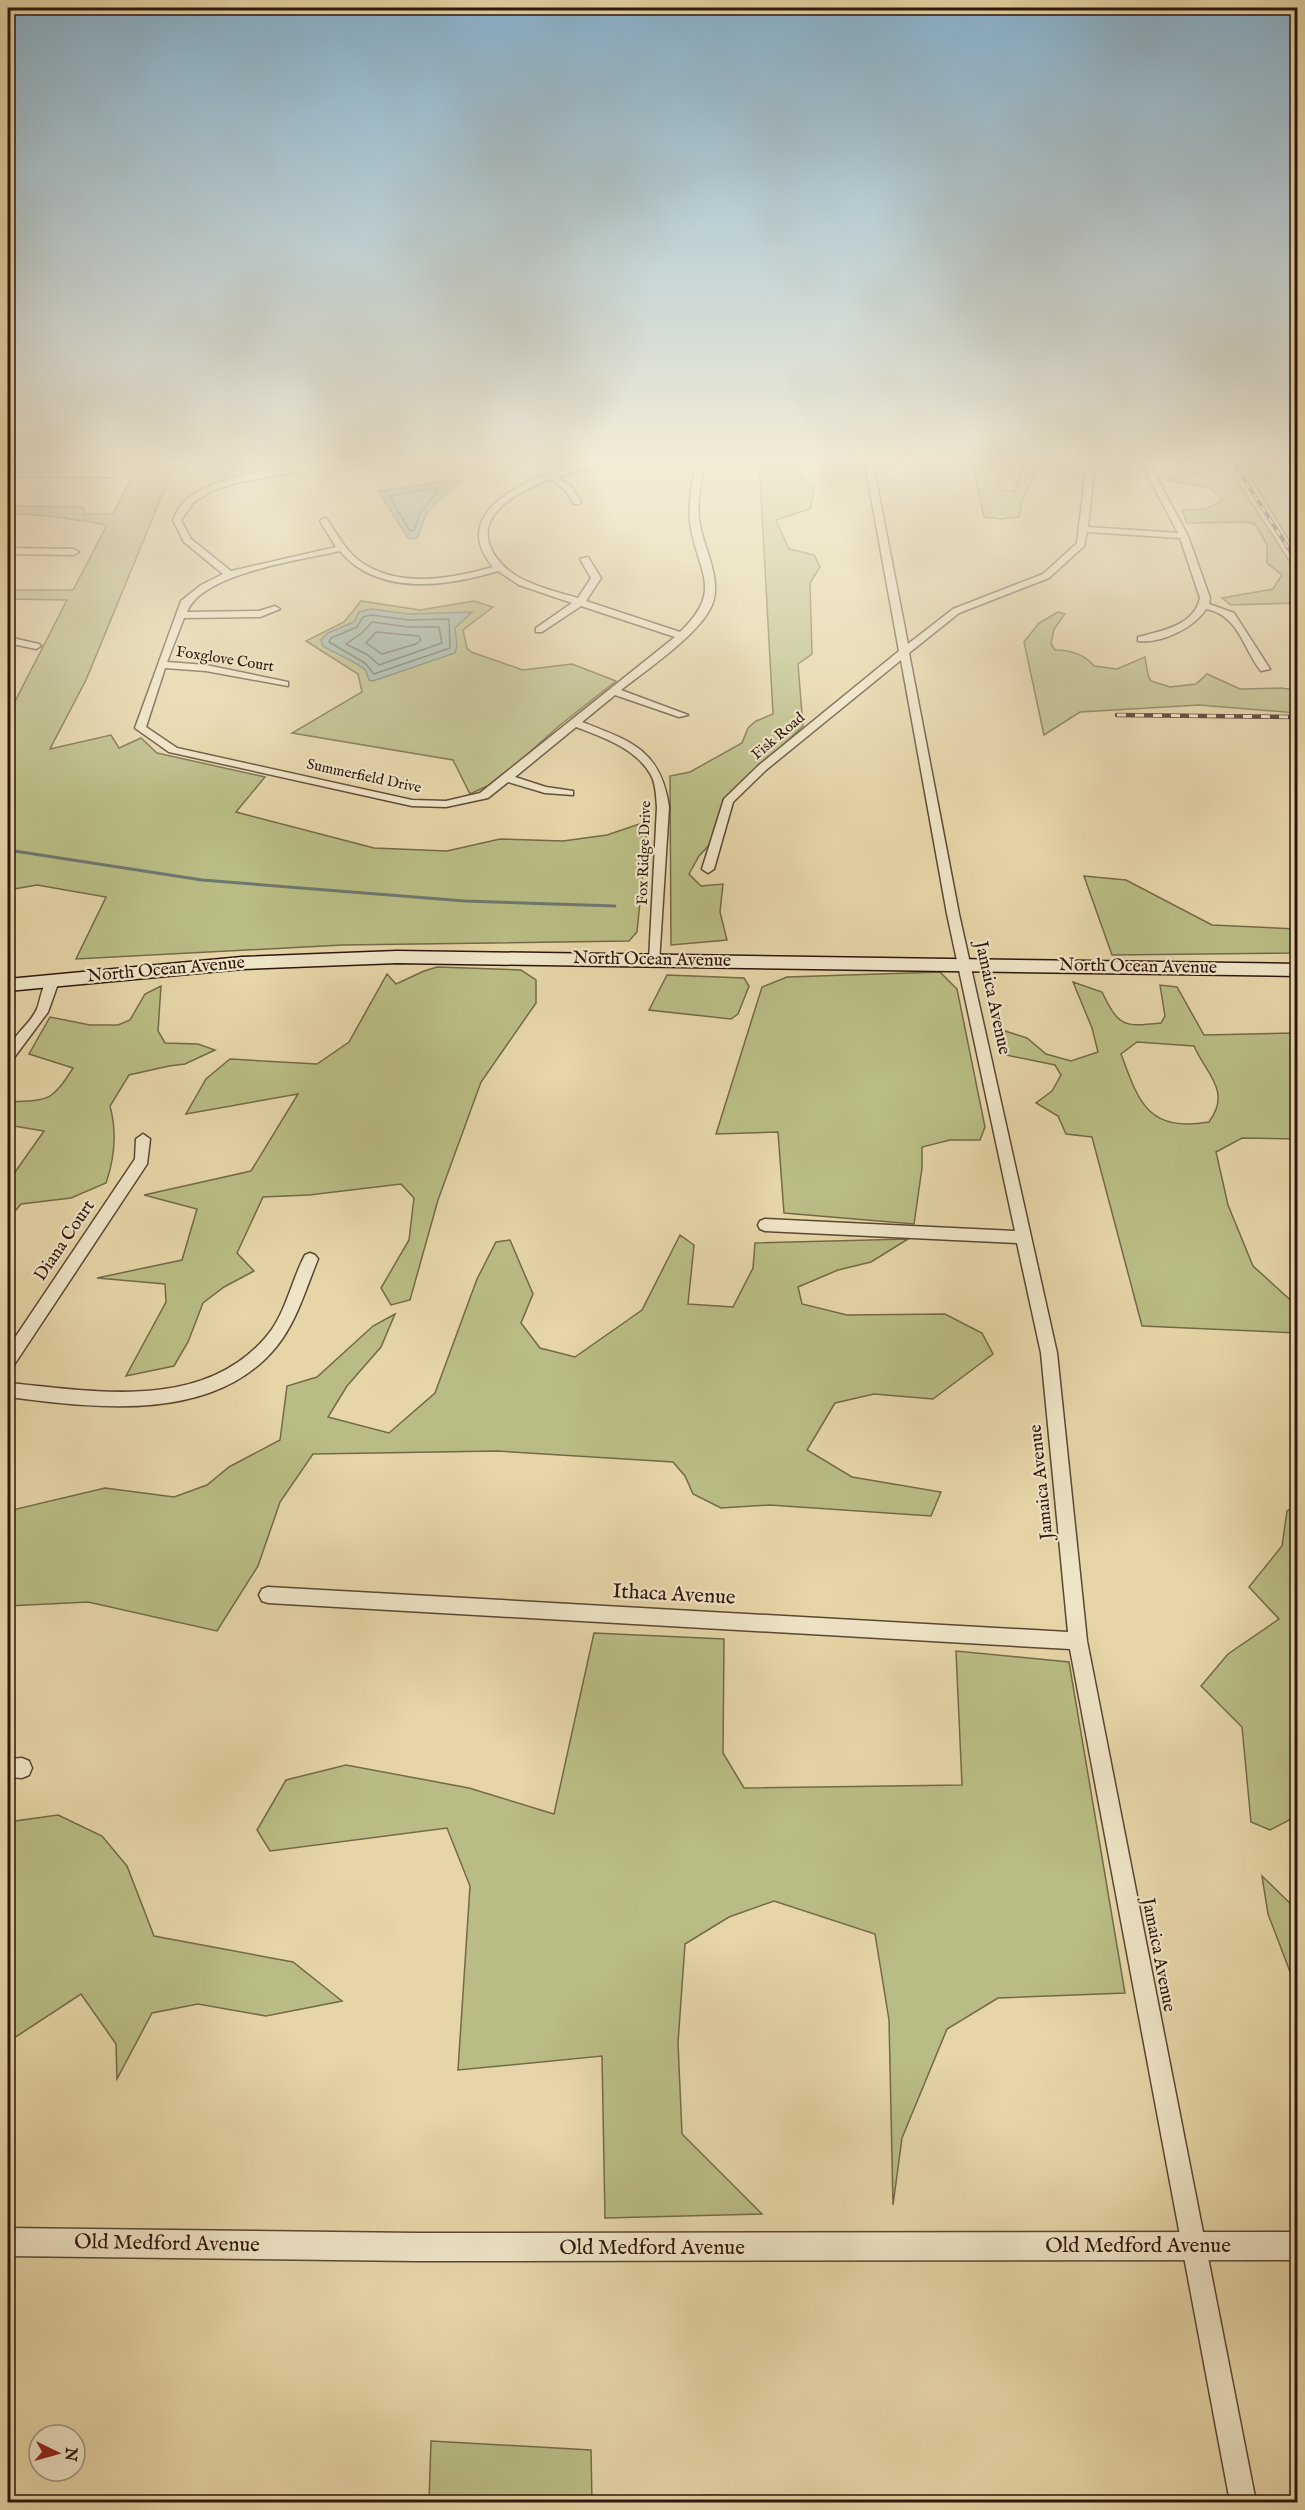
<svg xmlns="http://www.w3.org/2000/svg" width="1305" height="2510" viewBox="0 0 1305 2510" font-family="'IM FELL English',serif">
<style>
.green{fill:#b9bc84;stroke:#746948;stroke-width:1.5;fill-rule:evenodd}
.water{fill:#98b7b0;stroke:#6e776f;stroke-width:1.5}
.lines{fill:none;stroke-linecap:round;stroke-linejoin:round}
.shore{stroke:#63665e;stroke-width:1.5}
.stream{stroke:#6e776f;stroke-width:3}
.minor-casing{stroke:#5c4634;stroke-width:3}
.tertiary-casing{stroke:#5c4634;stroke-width:3}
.secondary-casing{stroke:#2e160d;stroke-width:3}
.minor{fill:#eee4c6;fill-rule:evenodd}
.tertiary{fill:#eee4c6;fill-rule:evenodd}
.secondary{fill:#eee4c6;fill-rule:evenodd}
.rail-far1-casing{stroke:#2e160d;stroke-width:4}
.rail-casing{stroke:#2e160d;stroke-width:4.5}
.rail-far1{stroke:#eee4c6;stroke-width:2;stroke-dasharray:7;stroke-linecap:butt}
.rail{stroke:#eee4c6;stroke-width:3;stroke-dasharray:9;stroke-linecap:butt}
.labels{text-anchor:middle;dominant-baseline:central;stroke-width:4.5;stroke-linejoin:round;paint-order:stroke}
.far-street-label{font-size:15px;fill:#2e160d;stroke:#eee4c6}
.street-label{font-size:18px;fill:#2e160d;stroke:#eee4c6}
.near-street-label{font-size:21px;fill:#2e160d;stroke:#eee4c6}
</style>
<rect width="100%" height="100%" fill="#e5d5a7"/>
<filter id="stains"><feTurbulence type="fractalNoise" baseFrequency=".00333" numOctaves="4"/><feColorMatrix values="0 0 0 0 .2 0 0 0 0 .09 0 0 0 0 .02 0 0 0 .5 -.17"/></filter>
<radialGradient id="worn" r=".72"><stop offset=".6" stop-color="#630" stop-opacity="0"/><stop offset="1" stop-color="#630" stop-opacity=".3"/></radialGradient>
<g class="green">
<path d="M141,459H177L86,680L50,749L111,735L119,748L141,738L157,753L265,777L236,812L374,848L447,851L500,839L563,841L607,835L648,821L637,932L629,941L342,945L76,959L106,897L37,885L8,890V715L67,600L8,599V590H73L107,525C72,519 44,514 8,514V506L83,507L84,514H113Z"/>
<path d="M759,459H802L804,465L793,467L814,489L810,509L776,520L789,549L814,555L820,567L810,583L812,654L798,664L803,726L725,800L713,841L699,856L689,874L701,886L723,884L720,912L727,940L671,945L670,776L690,772L742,743L748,728L756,721L773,714Z"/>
<path d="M934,459H1010L1004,461L996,469L1001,490L1015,491L1024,459H1041L1022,502L1019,517L1001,519L984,517L973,466Z"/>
<path d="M1239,459H1253L1271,477L1297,478V553Z"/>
<path d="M1216,463L1234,476L1297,573V603L1231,605L1222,598L1273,589L1282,575L1267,563V545L1255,524L1244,522L1187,523L1182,510L1206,509L1223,500L1210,488L1166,480L1214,471Z"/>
<path d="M361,601L420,610L474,601L493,607L463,630L467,648L471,652L523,670L572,664L616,681L559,726L496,782L470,794L453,760L292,733L362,692L358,674L306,641L344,622Z"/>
<path d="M1058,612L1065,614L1054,629L1051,644L1055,650C1071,650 1084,654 1094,666L1117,669L1145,657L1148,675L1151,681L1170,687L1196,684L1207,674L1240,689L1280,688L1297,690V713L1199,705L1080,712L1044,735L1024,642L1039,623Z"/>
<path d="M1084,876L1126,880L1212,925L1297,929V953L1112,955Z"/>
<path d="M437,967L521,970L536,980V1003L481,1082L438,1200L410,1300L391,1305L381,1288L409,1240L414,1198L401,1184L309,1195L263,1197L237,1253L254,1271L224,1287L203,1303L188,1342L174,1366L126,1376L166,1302L165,1284L97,1278L182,1260L197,1209L144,1195L251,1171L298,1094L186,1114L206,1079L230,1059L317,1064L349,1042L387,974L396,984L424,971Z"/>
<path d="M940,972L957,989L985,1127L980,1140H950L922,1147V1168L914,1224L784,1213L778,1132L716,1134L762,987L787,977Z"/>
<path d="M667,975L744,978L749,986L738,1014L731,1019L649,1010Z"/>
<path d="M1073,982L1102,992C1119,1027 1123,1027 1161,1023L1165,1016L1160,985L1177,987L1204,1035L1295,1033L1298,1040L1297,1139L1242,1138L1216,1152L1228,1205L1253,1266L1297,1306V1333L1142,1326L1092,1137L1066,1134L1058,1116L1036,1103L1052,1091L1061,1075L1055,1065L1001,1054L1005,1031L1027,1038L1046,1054L1071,1061L1098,1052L1092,1028ZM1137,1042L1194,1046C1206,1074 1232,1091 1209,1122C1148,1132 1139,1103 1121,1054Z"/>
<path d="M161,986L158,1031L165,1043L198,1044L215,1050L185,1064L169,1066L129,1075L110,1106C117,1132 115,1157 106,1183L71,1198L21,1204L8,1220V1182L44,1131L8,1125V1102C48,1100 51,1103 73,1068L29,1054L50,1017L90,1025H118L130,1020L145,994Z"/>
<path d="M680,1235L694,1245L688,1304L733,1307L753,1268L755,1243L908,1239L871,1262L838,1270L798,1287L802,1304L847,1315L945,1314L982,1333L993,1354L933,1399L874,1394L835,1403L807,1450L852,1477L941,1492L931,1516L770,1505L721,1508L693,1494L685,1476L673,1462L498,1451L313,1454L280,1502L258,1566L217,1631L88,1602L8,1606V1511L105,1488L174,1497L207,1485L229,1467L280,1440L287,1386L317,1377L373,1326L395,1314L381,1347L347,1386L328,1417L389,1433L435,1393L477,1279L496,1242L510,1240L533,1294L521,1323L540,1348L575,1357L642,1310Z"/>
<path d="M1297,1505V1816L1270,1830L1251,1822L1242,1727L1201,1686L1228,1654L1279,1619L1249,1587L1282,1546L1287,1511Z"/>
<path d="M594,1633L724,1639L723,1753L744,1788L962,1785L956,1651L1069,1662L1125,1993L998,1998L947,2029L902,2138L893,2205L889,2020L875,1934L774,1901L729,1917L685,1944L678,2043L682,2134L762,2214L605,2218L602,2056L458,2070L470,1886L447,1828L270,1851L257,1830L286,1780L346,1765L469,1788L554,1814Z"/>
<path d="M58,1815L102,1836L127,1866L154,1936L293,1962L342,2001L266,2016L198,2004L152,2013L117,2079L116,2044L81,1994L8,2042V1984L10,1976H8V1822Z"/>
<path d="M1262,1876L1297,1910V1990L1268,1914Z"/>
<path d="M431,2441L591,2450L592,2502H429Z"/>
<path d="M703,2495L947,2502H703Z"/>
</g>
<g class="water">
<path d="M453,480L461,482L442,497L426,514L418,537L414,539L408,538L378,491Z"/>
<path d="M371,609L409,614L472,612L455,628L457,646L455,653L373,681L369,680C368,677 367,674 366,671C361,664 332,652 323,646L321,640L328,633L354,622L359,612Z"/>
</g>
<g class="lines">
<g class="shore">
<path d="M434,488L437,493L421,511L414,530L410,531L389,496Z"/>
<path d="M371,615L409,620L449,619L450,648L374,674L365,663L329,642L331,638L357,627L363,617Z"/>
<path d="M372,622L408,627H439L442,643L379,665L368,655L346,644L362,633Z"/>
<path d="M376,632L419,636L421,640L416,644L382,654L366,643Z"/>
</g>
<path class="stream" d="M8,850L202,880L465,901L615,906"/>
<defs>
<g id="minor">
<path d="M376,459H417L296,472L236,483L211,491L193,503L181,520L191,539L231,571L336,547L320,521L324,518L327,519C336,533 345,549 358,560C396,589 451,579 493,567C439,504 556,466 601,460C613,458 626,459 638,459L602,465L557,477L571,486L581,502L580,504H574L565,490L550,479C531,487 512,495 498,510C473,536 498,568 524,580C541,588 560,593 578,598L591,578L580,559L588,557L601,578L586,601L680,632C725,589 697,573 690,522C688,502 693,482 696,462L677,459H705C702,479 697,499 699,519C702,546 723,578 712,605C701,633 645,671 621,690L688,715L679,717L615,695L582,722C631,741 661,750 669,807L659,963L655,964L649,960L657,807C656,796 656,784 651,775C636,748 602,737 576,727L515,777L546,787L573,791V795L545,793L508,782L488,798L446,807L412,806L169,752L135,728L181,601L201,585L223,574L184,542L173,520C176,514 179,506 185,501C222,467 327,463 376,459ZM340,551C378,597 448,586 498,571L519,585L572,603L536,628V632H542L581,606L675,637L480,793L446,801L412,800L177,748L146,727L165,668L206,671L288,686V682L206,665L167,662L184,618L260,617L280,609L275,606L259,611L187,612C202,573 301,560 340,551Z"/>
<path d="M864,459H872L908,644L953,609L1043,574L1077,543L1086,469L1093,459H1102L1094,469L1088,527L1178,533L1139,459H1147L1188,536L1210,598L1209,604L1234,613L1270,669L1261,671C1243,649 1239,615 1206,609C1194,628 1161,644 1138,641V637C1161,631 1194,626 1200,598L1180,538L1087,532L1084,546L1049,578L959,613L909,653L959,914L1057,1353L1087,1641L1256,2502H1230L1070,1649L268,1603L262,1601L259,1595L262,1589L268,1587L1068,1632L1041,1353L1017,1243L765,1231L760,1229L758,1225L760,1221L765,1219L1015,1231L947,914L901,660L766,770L733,802L714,869L708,873L702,869L724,799L758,766L899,651Z"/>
<path d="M8,470L113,471L117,474L113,477L8,476Z"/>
<path d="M8,548L74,549L79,552L74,555L8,554Z"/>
<path d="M8,637L39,644L41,646L36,649L8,643Z"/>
<path d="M53,977L59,981L48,1012L13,1059L8,1061C8,1035 27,1030 37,1009C41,999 42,980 53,977Z"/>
<path d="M143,1134L150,1139L147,1164L14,1365L8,1366V1348L135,1159L136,1139Z"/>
<path d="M310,1253L315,1255L318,1259C306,1288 297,1321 277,1346C214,1424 96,1408 8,1397V1383C94,1391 202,1412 266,1337C286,1314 291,1281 305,1255Z"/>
<path d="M22,1758L29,1761L32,1768L29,1775L22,1778L8,1777V1759Z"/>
</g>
<path id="tertiary" d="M8,2228L416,2233L1298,2232V2260L416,2261L8,2256Z"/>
<path id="secondary" d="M397,951L1298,964V976L397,963L242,969L8,991V979L242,957Z"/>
</defs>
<use href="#minor" class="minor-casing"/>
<use href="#tertiary" class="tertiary-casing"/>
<use href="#secondary" class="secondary-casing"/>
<use href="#minor" class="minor"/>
<use href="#tertiary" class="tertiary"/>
<use href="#secondary" class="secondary"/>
<defs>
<path id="rail-far1" d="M1231,459L1298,563"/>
<path id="rail" d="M1117,715L1298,717"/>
</defs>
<use href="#rail-far1" class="rail-far1-casing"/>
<use href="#rail" class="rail-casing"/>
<use href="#rail-far1" class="rail-far1"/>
<use href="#rail" class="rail"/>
</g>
<linearGradient id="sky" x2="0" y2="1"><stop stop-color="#88b5d2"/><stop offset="0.57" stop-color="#f3ecd7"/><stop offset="1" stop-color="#f3ecd7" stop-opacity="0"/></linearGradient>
<rect width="1305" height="811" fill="url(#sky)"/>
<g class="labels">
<g class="far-street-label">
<text transform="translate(225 659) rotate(9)">Foxglove Court</text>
<text transform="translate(778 736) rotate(-40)">Fisk Road</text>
<text transform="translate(364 776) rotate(12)">Summerfield Drive</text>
<text transform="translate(644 853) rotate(-88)">Fox Ridge Drive</text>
</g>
<g class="street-label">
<text transform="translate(652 960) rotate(1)">North Ocean Avenue</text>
<text transform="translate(1138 967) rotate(1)">North Ocean Avenue</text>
<text transform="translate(166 970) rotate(-5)">North Ocean Avenue</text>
<text transform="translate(992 998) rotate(78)">Jamaica Avenue</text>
<text transform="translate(65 1241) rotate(-56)">Diana Court</text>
<text transform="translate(1042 1482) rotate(-96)">Jamaica Avenue</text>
<text transform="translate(1158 1955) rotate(79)">Jamaica Avenue</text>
</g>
<g class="near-street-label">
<text transform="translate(674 1595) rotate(3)">Ithaca Avenue</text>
<text transform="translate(167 2244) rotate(1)">Old Medford Avenue</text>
<text x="1138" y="2246">Old Medford Avenue</text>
<text x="652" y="2248">Old Medford Avenue</text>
</g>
</g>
<rect width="1305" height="2510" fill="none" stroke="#e5d5a7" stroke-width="30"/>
<rect x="9" y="9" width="1287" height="2492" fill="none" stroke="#2e160d" stroke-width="3"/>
<rect x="15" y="15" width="1275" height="2480" fill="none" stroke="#2e160d" stroke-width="1.5"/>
<g transform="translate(57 2453) rotate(95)"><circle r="28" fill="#eee4c6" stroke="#a1927c" stroke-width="1.5"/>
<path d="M0-4.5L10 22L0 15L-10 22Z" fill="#8f2418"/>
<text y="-9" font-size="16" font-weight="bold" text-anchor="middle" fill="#2e160d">N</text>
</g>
<rect width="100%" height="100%" filter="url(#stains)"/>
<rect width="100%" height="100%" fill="url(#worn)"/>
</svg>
